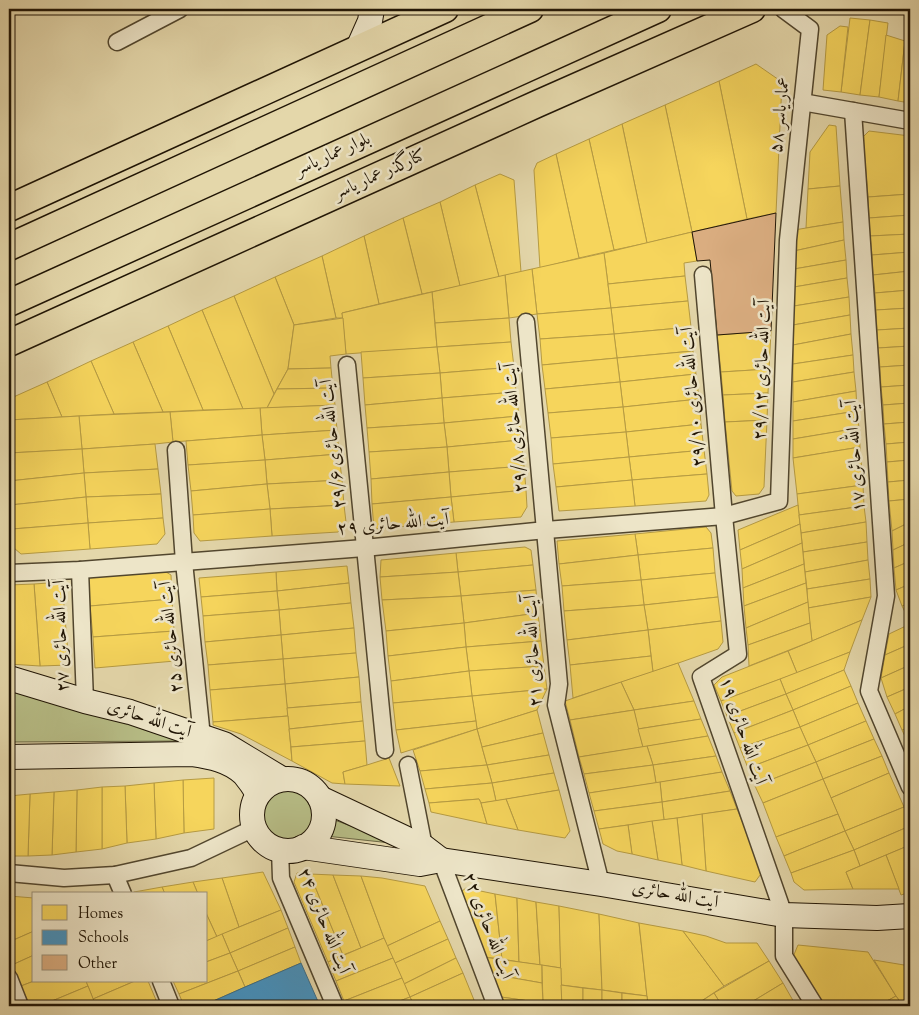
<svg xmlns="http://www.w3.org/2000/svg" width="919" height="1015" viewBox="0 0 919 1015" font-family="'Sorts Mill Goudy',Amiri,serif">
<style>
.green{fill:#b7bd86;stroke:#6c6946}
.homes{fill:#f6d55c;stroke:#b69b42}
.schools{fill:#4393c3;stroke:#386d8a}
.building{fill:#dbae81;stroke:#201505}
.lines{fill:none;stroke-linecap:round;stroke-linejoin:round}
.street-casing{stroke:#51462e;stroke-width:19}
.secondary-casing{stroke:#201505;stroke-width:26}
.primary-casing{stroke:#201505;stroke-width:29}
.street{stroke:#ede5c8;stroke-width:16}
.secondary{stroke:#ede5c8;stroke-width:24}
.primary{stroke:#e4d7aa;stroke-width:26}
.labels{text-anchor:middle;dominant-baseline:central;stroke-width:5;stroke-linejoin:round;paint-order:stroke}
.street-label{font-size:18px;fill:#201505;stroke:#ede5c8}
</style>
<rect width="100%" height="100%" fill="#e4d7aa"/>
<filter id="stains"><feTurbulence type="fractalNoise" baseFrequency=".004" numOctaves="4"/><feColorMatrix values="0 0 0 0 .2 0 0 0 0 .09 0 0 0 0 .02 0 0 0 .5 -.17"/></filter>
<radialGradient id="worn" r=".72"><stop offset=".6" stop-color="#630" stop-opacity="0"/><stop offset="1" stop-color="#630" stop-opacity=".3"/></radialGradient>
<g class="green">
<path d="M9,690L179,735L183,741L9,742Z"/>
<circle cx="286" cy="815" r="28"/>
<path d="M329,818L400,844L326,836L330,824Z"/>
</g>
<g class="homes">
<path d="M850,18L870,20L860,95L841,92Z"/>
<path d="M870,20L888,23L879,97L860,95Z"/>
<path d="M840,26L848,27L841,92L823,90L827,35Z"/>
<path d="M886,35L905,41L898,101L879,97Z"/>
<path d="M905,41L910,42V103L898,101Z"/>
<path d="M756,64L782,82L776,213L747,219L719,81Z"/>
<path d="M719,81L747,219L692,232L665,105Z"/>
<path d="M665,105L692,232L647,243L622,124Z"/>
<path d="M622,124L647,243L614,250L589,139Z"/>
<path d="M829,125L836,126L840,186L808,189L810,152Z"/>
<path d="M869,131L910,136V194L868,197L863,137Z"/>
<path d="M589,139L614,250L579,258L556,154Z"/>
<path d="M556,154L579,258L540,268L534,170L537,163Z"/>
<path d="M500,174L514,180L521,272L499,277L475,185Z"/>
<path d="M475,185L499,277L460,286L440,202Z"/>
<path d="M840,186L843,222L806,228L808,189Z"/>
<path d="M910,194V215L869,218L868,197Z"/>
<path d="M440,202L460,286L422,294L403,218Z"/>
<path d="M910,215V234L870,236L869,218Z"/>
<path d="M403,218L422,294L379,304L364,236Z"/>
<path d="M843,222L844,240L794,251V230Z"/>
<path d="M692,232L697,261L684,263L685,276L608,284L604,253Z"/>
<path d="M910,234V252L872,255L870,236Z"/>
<path d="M364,236L379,304L342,313L343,318H336L322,256Z"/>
<path d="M844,240L846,260L794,269V251Z"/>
<path d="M910,252V271L873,275L872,255Z"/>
<path d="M604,253L611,308L537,314L532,269Z"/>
<path d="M322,256L336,318L294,325L275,277Z"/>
<path d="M846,260L847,278L794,287V269Z"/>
<path d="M532,269L537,314L509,318L505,275Z"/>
<path d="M910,271V290L875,293L873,275Z"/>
<path d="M505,275L509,318L435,323L432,292Z"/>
<path d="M685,276L688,301L611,308L608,284Z"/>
<path d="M275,277L294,325L288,369L274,394L234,296Z"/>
<path d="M847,278L849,297L794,306V287Z"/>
<path d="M910,290V308L876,310L875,293Z"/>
<path d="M432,292L437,347L346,354L342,313Z"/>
<path d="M234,296L274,394L267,408L243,409L202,310Z"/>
<path d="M849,297L850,315L793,325L794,306Z"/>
<path d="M688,301L691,327L614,334L611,308Z"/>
<path d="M611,308L614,334L540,339L537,314Z"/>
<path d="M910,308V328L877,330L876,310Z"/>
<path d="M202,310L243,409L203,410L168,326Z"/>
<path d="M850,315L851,334L793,345V325Z"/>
<path d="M343,318L346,354L330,356L331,368L288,369L294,325Z"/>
<path d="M509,318L511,342L437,347L435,323Z"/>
<path d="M168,326L203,410L163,412L133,342Z"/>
<path d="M691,327L693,351L617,358L614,334Z"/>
<path d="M910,328V346L878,348L877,330Z"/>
<path d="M771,331L769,369L721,372L717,335Z"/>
<path d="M614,334L617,358L542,365L540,339Z"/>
<path d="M851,334L853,355L793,364V345Z"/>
<path d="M133,342L163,412L114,414L91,361Z"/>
<path d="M511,342L514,367L440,373L437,347Z"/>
<path d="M910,346V365L880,367L878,348Z"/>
<path d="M437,347L440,373L363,378L361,352Z"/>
<path d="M693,351L696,374L620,382L617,358Z"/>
<path d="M853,355L854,372L793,382V364Z"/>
<path d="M617,358L620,382L545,389L542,365Z"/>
<path d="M91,361L114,414L62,417L47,382Z"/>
<path d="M910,365V385L881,387L880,367Z"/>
<path d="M514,367L516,392L442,398L440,373Z"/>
<path d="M331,368L333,388L277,389L288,369Z"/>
<path d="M769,369L768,393L723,395L721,372Z"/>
<path d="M854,372L856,391L793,402V382Z"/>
<path d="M440,373L442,398L365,405L363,378Z"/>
<path d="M696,374L699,399L623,407L620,382Z"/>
<path d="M47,382L62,417L9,420V399Z"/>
<path d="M620,382L623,407L548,413L545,389Z"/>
<path d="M910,385V403L883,405L881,387Z"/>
<path d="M333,388L335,405L267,408L277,389Z"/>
<path d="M856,391L857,411L793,421V402Z"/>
<path d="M516,392L519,416L444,423L442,398Z"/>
<path d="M768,393L767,420L725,422L723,395Z"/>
<path d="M442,398L444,423L367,428L365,405Z"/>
<path d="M699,399L701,424L626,432L623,407Z"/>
<path d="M910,403V422L884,424L883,405Z"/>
<path d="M335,405L337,430L262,435L260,408Z"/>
<path d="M623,407L626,432L551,438L548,413Z"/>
<path d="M260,408L262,435L173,442L170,412Z"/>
<path d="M857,411L859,428L793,439V421Z"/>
<path d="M170,412L173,442L155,444L82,449L79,416Z"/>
<path d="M79,416L82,449L9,453V420Z"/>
<path d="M519,416L521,440L447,447L444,423Z"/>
<path d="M767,420L764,487L759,494L736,496L732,491L725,422Z"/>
<path d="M910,422V442L886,444L884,424Z"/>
<path d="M444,423L447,447L369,452L367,428Z"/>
<path d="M701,424L704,450L629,457L626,432Z"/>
<path d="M859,428L860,447L793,458V439Z"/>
<path d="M337,430L339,454L265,460L262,435Z"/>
<path d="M626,432L629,457L553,464L551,438Z"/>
<path d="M262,435L265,460L188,465L186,441Z"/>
<path d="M521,440L524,466L449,472L447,447Z"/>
<path d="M910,442V460L887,462L886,444Z"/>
<path d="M155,444L158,469L84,473L82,449Z"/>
<path d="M447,447L449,472L371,479L369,452Z"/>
<path d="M860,447L863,485L797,494L793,458Z"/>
<path d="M82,449L84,473L9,481V453Z"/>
<path d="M704,450L707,474L632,480L629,457Z"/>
<path d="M339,454L342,480L267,484L265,460Z"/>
<path d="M629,457L632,480L556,487L553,464Z"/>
<path d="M265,460L267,484L191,491L188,465Z"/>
<path d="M910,460V480L888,482L887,462Z"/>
<path d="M524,466L526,490L451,497L449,472Z"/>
<path d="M158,469L161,494L86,497L84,473Z"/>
<path d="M449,472L451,497L372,504L371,479Z"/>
<path d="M84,473L86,497L10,505L9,481Z"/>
<path d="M707,474L709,495L706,501L635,506L632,480Z"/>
<path d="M342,480L344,505L270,509L267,484Z"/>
<path d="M632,480L635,506L559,511L556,487Z"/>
<path d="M910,480V499L889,501L888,482Z"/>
<path d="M267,484L270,509L193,515L191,491Z"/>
<path d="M863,485L864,506L799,515L797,494Z"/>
<path d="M526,490L527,507L521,517L454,522L451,497Z"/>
<path d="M161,494L163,518L88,523L86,497Z"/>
<path d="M86,497L88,523L12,529L10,505Z"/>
<path d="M451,497L454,522L374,529L372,504Z"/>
<path d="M910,499V522L892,531L889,501Z"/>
<path d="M344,505L346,522L338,532L272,536L270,509Z"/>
<path d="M798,505L800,524L740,550L738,530Z"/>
<path d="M864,506L866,522L801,533L799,515Z"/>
<path d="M270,509L272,536L200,541L194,533L193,515Z"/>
<path d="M163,518L165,534L157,544L90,549L88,523Z"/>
<path d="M866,522L867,542L803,552L801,533Z"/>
<path d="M910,522V542L893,550L892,531Z"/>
<path d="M88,523L90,549L21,554L14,548L12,529Z"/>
<path d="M800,524L802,543L742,569L740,550Z"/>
<path d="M706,527L711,533L713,548L638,555L635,534Z"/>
<path d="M635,534L638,555L559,564L557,541Z"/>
<path d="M867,542L868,560L805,572L803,552Z"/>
<path d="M910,542V561L894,568L893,550Z"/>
<path d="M802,543L804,564L743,588L742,569Z"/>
<path d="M525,547L531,550L533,565L458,572L456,553Z"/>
<path d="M713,548L715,573L641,580L638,555Z"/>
<path d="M456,553L458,572L380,577L381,560Z"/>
<path d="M638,555L641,580L562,586L559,564Z"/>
<path d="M868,560L870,579L807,589L805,572Z"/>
<path d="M910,561V584L896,590L894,568Z"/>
<path d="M804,564L806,583L744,606L743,588Z"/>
<path d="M533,565L536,590L461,596L458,572Z"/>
<path d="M347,566L349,583L277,591L276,572Z"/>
<path d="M161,569L171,575L172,599L90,606L88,576Z"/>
<path d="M276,572L277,591L201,597L199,578Z"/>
<path d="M458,572L461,596L382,600L380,577Z"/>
<path d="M715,573L718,597L644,605L641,580Z"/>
<path d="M870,579L871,597L808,608L807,589Z"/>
<path d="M641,580L644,605L564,611L562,586Z"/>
<path d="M62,582L69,665L40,666L34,584Z"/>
<path d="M349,583L351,603L279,610L277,591Z"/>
<path d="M806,583L808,602L746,628L744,606Z"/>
<path d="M34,584L40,666L9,664V585Z"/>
<path d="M910,584V603L902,606L896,590Z"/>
<path d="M536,590L538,613L464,623L461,596Z"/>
<path d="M277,591L279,610L203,616L201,597Z"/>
<path d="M461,596L464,623L386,631L382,600Z"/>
<path d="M718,597L721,621L648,630L644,605Z"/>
<path d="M871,597L862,620L812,641L808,608Z"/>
<path d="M172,599L174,631L93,637L90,606Z"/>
<path d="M808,602L810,623L748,645L746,628Z"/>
<path d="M351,603L354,628L281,635L279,610Z"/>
<path d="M910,603V622L902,606Z"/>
<path d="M644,605L648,630L567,640L564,611Z"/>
<path d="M279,610L281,635L205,642L203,616Z"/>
<path d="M538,613L541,641L466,647L464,623Z"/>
<path d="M862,620L850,652L797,673L788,651Z"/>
<path d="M721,621L723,642L718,649L653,672L648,630Z"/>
<path d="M464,623L466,647L388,656L386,631Z"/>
<path d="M810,623L812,641L749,666L748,645Z"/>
<path d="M910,624V644L885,655L889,634Z"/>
<path d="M354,628L356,653L283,659L281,635Z"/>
<path d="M648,630L651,656L570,665L567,640Z"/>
<path d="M174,631L175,661L95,668L93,637Z"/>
<path d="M281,635L283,659L208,665L205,642Z"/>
<path d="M541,641L544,666L469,671L466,647Z"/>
<path d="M910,644V665L881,678L885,655Z"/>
<path d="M466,647L469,671L391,681L388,656Z"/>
<path d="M788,651L797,673L721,701L714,685L722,677Z"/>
<path d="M850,652L844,670L786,694L780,679Z"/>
<path d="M356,653L359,677L285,684L283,659Z"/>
<path d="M651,656L653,672L573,698L570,665Z"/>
<path d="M283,659L285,684L210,690L208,665Z"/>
<path d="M678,663L694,701L634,710L621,682Z"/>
<path d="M910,665V687L887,697L881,678Z"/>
<path d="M544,666L547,689L472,696L469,671Z"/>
<path d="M844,670L851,686L793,710L786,694Z"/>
<path d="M469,671L472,696L393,703L391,681Z"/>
<path d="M359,677L361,702L287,708L285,684Z"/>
<path d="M780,679L786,694L727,716L721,701Z"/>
<path d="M621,682L634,710L570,720L565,701Z"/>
<path d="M285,684L288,716L213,722L210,690Z"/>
<path d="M851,686L858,703L800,727L793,710Z"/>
<path d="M910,687V706L895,714L887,697Z"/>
<path d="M547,689L537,710L477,729L472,696Z"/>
<path d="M786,694L793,710L734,733L727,716Z"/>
<path d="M472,696L476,721L396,730L393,703Z"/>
<path d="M694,701L701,719L638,729L634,710Z"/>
<path d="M361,702L363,721L289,729L287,708Z"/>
<path d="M858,703L866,721L808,745L800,727Z"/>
<path d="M910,706V727L902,730L895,714Z"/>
<path d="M537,710L543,733L482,747L477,729Z"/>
<path d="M634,710L643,747L579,757L570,720Z"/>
<path d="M793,710L800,727L740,748L734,733Z"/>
<path d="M288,716L292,761L241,734L213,725V722Z"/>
<path d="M701,719L708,736L643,747L638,729Z"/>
<path d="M363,721L365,741L291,747L289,729Z"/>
<path d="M476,721L477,729L401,753L396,730Z"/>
<path d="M866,721L874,739L816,762L808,745Z"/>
<path d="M800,727L808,745L748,768L740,748Z"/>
<path d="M910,727V747L902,730Z"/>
<path d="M477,729L487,765L420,771L413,750Z"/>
<path d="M543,733L549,755L487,765L482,747Z"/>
<path d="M708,736L716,756L653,765L647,746Z"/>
<path d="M874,739L882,756L823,779L816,762Z"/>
<path d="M365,741L367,765L343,772L345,784L332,783L292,761L291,747Z"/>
<path d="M808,745L816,762L755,786L748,768Z"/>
<path d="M647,746L653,765L584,774L579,757Z"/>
<path d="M549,755L554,773L492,783L487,765Z"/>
<path d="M716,756L722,772L656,783L653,765Z"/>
<path d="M882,756L889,773L831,798L823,779Z"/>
<path d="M389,758L400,786L345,784L343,772L367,765Z"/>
<path d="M816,762L823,779L763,803L755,786Z"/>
<path d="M487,765L492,783L425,789L420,771Z"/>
<path d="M653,765L656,783L589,793L584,774Z"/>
<path d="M722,772L730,791L662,802L660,782Z"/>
<path d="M554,773L559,790L496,801L492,783Z"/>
<path d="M889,773L904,807L845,831L831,798Z"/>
<path d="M214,778V829L184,833L183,780Z"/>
<path d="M823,779L838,814L776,837L763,803Z"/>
<path d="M183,780L184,833L156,839L154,783Z"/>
<path d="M660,782L662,802L594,811L589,793Z"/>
<path d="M154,783L156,839L127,843L125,786Z"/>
<path d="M492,783L496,801L481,803L479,799L429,803L425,789Z"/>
<path d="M125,786L127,843L102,849V787Z"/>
<path d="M102,787V849L76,852L77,790Z"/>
<path d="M77,790L76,852L52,855L54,792Z"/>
<path d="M559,790L570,831L565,838L518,830L506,799Z"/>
<path d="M730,791L737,809L664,820L662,802Z"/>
<path d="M54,792L52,855L28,856L30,794Z"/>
<path d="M30,794L28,856H9V796Z"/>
<path d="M479,799L481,803L487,824L431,812L429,803Z"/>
<path d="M506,799L518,830L487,824L481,803Z"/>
<path d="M662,802L664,820L599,829L594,811Z"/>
<path d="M904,807L910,821V826L854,850L845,831Z"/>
<path d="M737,809L763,871L755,882L706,871L702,814Z"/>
<path d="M702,814L706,871L682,865L677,818Z"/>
<path d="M838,814L845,831L784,856L776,837Z"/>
<path d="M677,818L682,865L658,860L652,821Z"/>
<path d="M652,821L658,860L632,854L628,825Z"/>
<path d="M628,825L632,854L617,851L603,844L599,829Z"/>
<path d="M910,826V845L860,866L854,850Z"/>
<path d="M845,831L854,850L791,873L784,856Z"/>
<path d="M910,845V892L901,895L886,855Z"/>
<path d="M854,850L860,866L846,872L853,889L804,890L794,882L791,873Z"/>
<path d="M886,855L899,889H853L846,872Z"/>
<path d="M263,872L281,910L239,927L222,878Z"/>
<path d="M297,873L310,874L343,955L328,962L294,882Z"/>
<path d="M310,874L333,875L361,948L343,955Z"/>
<path d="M333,875L361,876L384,938L361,948Z"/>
<path d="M361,876L382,878L425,886L440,921L387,946Z"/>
<path d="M222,878L239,927L217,937L206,913V894H198L193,882Z"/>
<path d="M193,882L198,894H165L162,887Z"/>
<path d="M162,887L165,894H135L134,892Z"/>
<path d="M466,888L495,894L502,959L483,957L457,895Z"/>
<path d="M495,894L517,898L519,962L502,959Z"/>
<path d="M9,896L34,898V931L9,942Z"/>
<path d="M517,898L536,902L540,965L519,962Z"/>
<path d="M536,902L559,906L561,968L540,965Z"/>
<path d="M559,906L599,914L602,990L561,985Z"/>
<path d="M281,910L288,928L230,953L222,934Z"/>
<path d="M206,913L217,937L206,941Z"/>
<path d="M599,914L639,923L647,996L602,990Z"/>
<path d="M440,921L448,939L395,963L387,946Z"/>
<path d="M639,923L683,931L724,986L694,1006H648Z"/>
<path d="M288,928L295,947L238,971L230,953Z"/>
<path d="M34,931V955L12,965L9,957V942Z"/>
<path d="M683,931L706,936L726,943H757L769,961L724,986Z"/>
<path d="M222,934L230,953L206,962V941Z"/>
<path d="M384,938L393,958L336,981L328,962Z"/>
<path d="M448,939L456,958L404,984L395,963Z"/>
<path d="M798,945L868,952L896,996L878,1006H822L793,957Z"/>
<path d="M295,947L301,963L245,987L238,971Z"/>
<path d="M230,953L238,971L179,994L173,981H206V962Z"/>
<path d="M34,955V981L21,986L12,965Z"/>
<path d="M483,957L542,965V983L491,974Z"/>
<path d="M393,958L402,978L344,1001L336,981Z"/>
<path d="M456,958L463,973L410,997L404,984Z"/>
<path d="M874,960L910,966V997L901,1003L896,996Z"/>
<path d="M769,961L783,983L745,1006H722L714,993Z"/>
<path d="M542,965L561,968L562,1006H543Z"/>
<path d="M238,971L245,987L202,1006H184L179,994Z"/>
<path d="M463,973L474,1000L460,1006H414L410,997Z"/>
<path d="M491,974L542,983L543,1003L501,997Z"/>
<path d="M402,978L410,997L387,1006H347L344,1001Z"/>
<path d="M34,981H86L88,986L40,1006H30L21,986Z"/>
<path d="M86,981H135L93,999Z"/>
<path d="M135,981H148L156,1000L140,1006H96L93,999Z"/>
<path d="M783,983L795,1004L791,1006H745Z"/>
<path d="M561,985L583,988V1006H562Z"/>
<path d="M88,986L96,1006H40Z"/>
<path d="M583,988L602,990V1006H583Z"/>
<path d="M602,990L622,993V1006H602Z"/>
<path d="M622,993L647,996L648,1006H622Z"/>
<path d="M714,993L722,1006H694Z"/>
<path d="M896,996L903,1006H878Z"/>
<path d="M410,997L414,1006H387Z"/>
<path d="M501,997L543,1003V1006H505Z"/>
<path d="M910,997V1006H903L901,1003Z"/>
<path d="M156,1000L159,1006H140Z"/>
<path d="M474,1000L477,1006H460Z"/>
</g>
<path class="schools" d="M301,963L320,1006H202L245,987Z"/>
<path class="building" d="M776,213L771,331L717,335L710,260L697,261L692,232Z"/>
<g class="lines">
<defs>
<g id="street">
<path d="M117,42L180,9"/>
<path d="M802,102L910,121"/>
<path d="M853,111L886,596L869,691L910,787"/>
<path d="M703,275L724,516L738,654L701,677L784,915V956L815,1006"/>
<path d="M526,322L559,684L556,705L601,884"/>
<path d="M347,365L385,750"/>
<path d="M176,450L184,562L202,737"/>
<path d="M80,570L85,701"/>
<path d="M9,573L80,570L364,548L546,530L724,516L779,501L788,240L810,29L783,9"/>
<path d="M408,765L424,847"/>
<path d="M280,850L281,878L335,1006"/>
<path d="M441,860L496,1006"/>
<path d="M9,873L64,878L115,875L191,858L254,828"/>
<path d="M115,875L123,894"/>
<path d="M9,978L20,1006"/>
<path d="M161,981L171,1006"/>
</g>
<g id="secondary">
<path d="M358,48L370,21L372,9"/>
<path d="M9,678L85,701L130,712L224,744L282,779"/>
<path d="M9,757L191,754C211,757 229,760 244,774C249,780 254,787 258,794"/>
<circle cx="288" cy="815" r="36"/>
<path d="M320,798L424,847L441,860"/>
<path d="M303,847L420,864L441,860L601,884L784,915L877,918L910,916"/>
</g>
<g id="primary">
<path d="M9,208L445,9"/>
<path d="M9,247L530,9"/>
<path d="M9,303L658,9"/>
<path d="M9,343L537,104L752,9"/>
</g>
</defs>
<use href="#street" class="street-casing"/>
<use href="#secondary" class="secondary-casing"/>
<use href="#primary" class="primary-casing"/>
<use href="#street" class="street"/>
<use href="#secondary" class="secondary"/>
<use href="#primary" class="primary"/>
</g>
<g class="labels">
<g class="street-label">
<text transform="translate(781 115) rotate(-84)">عمار یاسر ۵۸</text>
<text transform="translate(333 155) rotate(-24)">بلوار عمار یاسر</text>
<text transform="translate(380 175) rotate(-24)">کنارگذر عمار یاسر</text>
<text transform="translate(763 370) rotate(-88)">آیت الله حائری ۲۹/۱۲</text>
<text transform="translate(694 397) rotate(-95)">آیت الله حائری ۲۹/۱۰</text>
<text transform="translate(516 428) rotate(-95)">آیت الله حائری ۲۹/۸</text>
<text transform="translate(334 444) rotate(-96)">آیت الله حائری ۲۹/۶</text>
<text transform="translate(856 456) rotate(-94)">آیت الله حائری ۱۷</text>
<text transform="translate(393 525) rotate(-5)">آیت الله حائری ۲۹</text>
<text transform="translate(62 636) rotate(-92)">آیت الله حائری ۲۷</text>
<text transform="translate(172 637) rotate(-96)">آیت الله حائری ۲۵</text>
<text transform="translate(534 651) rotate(-93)">آیت الله حائری ۲۱</text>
<text transform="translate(149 720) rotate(18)">آیت الله حائری</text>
<text transform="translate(742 731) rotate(71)">آیت الله حائری ۱۹</text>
<text transform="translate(675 896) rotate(10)">آیت الله حائری</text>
<text transform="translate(323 921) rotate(68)">آیت الله حائری ۲۴</text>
<text transform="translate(487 926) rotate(69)">آیت الله حائری ۲۲</text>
</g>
</g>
<rect width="919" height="1015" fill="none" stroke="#e4d7aa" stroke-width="30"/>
<rect x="10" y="10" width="899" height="995" fill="none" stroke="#201505" stroke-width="2.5"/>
<rect x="15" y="15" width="889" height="985" fill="none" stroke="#201505"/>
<rect x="32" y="892" width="175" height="90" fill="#ede5c8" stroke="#9b927a"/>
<rect x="42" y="905" width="25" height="15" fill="#f6d55c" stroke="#9b927a"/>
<text x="78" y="918" font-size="15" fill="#201505">Homes</text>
<rect x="42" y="930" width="25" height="15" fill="#4393c3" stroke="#9b927a"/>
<text x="78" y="942" font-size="15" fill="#201505">Schools</text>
<rect x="42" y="955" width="25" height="15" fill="#dbae81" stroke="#9b927a"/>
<text x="78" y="968" font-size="15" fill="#201505">Other</text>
<rect width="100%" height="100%" filter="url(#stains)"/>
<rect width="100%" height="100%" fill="url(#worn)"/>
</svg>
